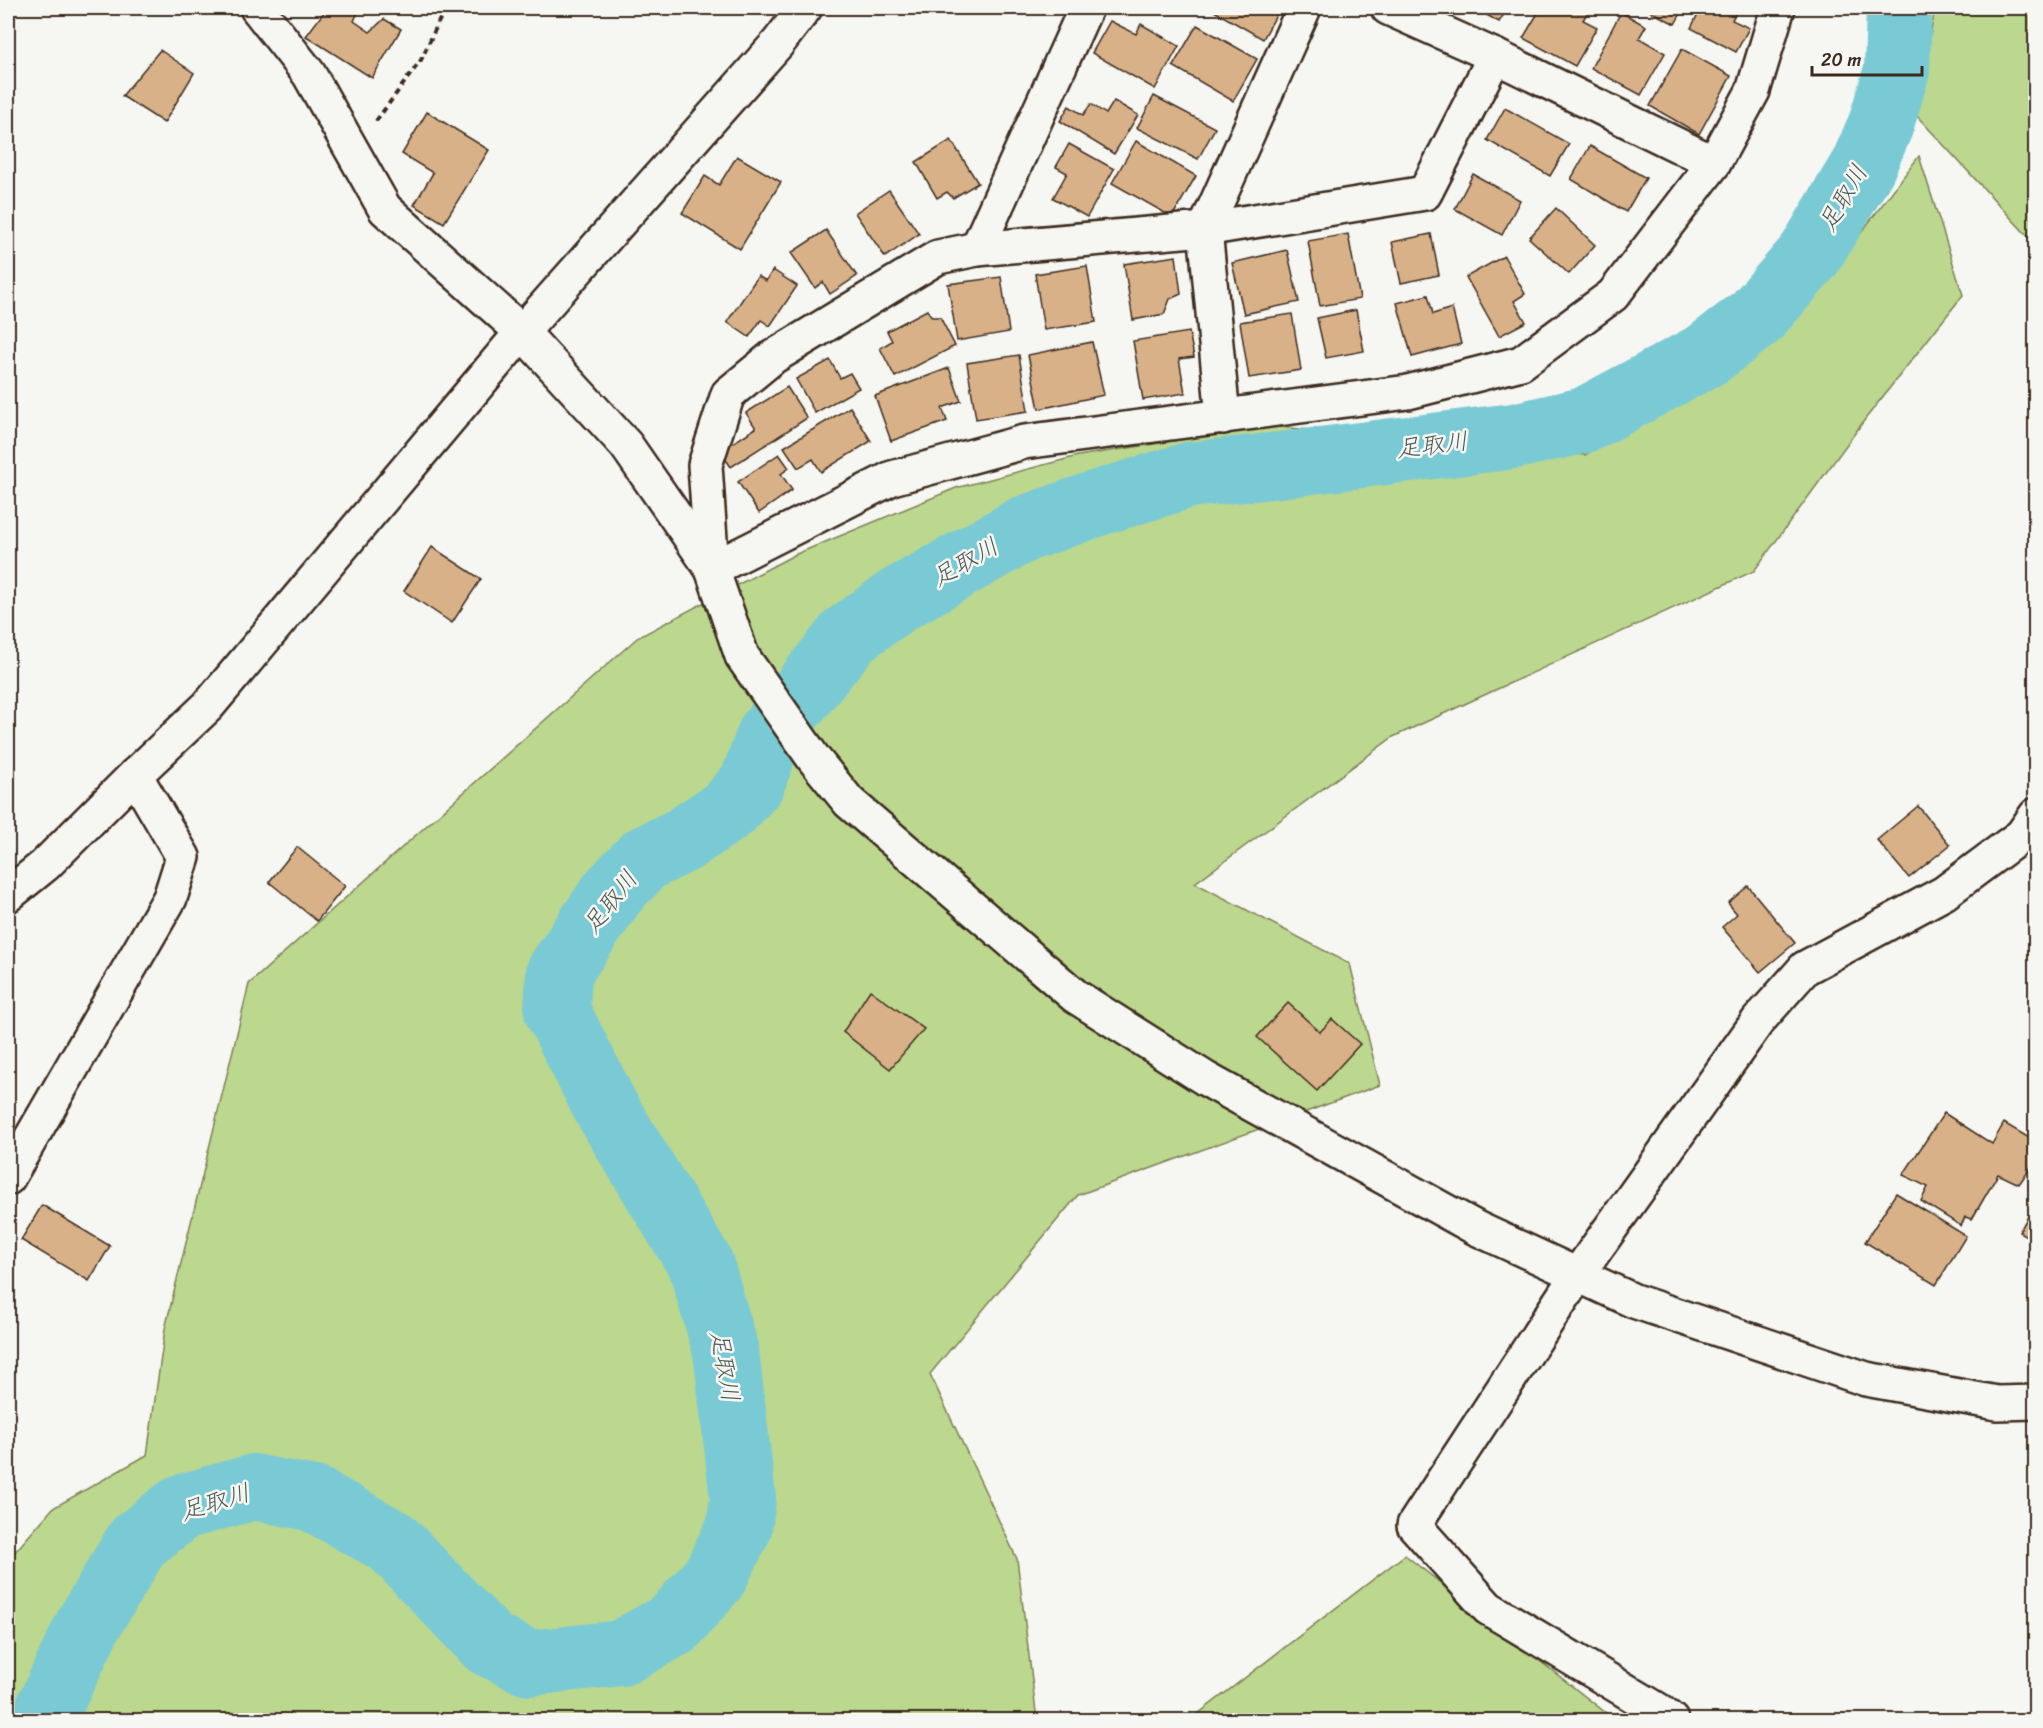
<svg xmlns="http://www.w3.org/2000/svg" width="2043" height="1728" viewBox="0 0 2043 1728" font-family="Sriracha,'Klee One',sans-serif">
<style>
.green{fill:#bcd78e;stroke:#7c8056;stroke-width:1.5}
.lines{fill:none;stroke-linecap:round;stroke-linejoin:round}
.river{stroke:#7acad5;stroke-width:66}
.building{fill:#d8b189;stroke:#3b2a1e;stroke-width:1.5}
.minor-casing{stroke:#3b2a1e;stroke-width:38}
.path{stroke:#3b2a1e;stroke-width:4;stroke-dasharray:6 4.5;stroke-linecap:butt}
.minor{stroke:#f6f6f2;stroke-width:33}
.labels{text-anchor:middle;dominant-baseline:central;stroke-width:5;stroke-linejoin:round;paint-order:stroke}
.water-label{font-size:24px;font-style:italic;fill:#4e5a55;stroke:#f6f6f2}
</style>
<rect width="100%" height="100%" fill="#f6f6f2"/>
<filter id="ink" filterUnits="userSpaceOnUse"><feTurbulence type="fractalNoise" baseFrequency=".0167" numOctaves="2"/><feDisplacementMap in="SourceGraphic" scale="12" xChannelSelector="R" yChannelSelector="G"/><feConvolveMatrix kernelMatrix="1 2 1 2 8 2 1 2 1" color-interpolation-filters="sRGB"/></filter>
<g filter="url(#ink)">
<g class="green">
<path d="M1935,8H2035V244L1916,115Z"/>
<path d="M1919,156L1963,295L1866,418L1754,571L1393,737L1195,883L1350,964L1380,1085L1078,1195L930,1374L1017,1559L1037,1720H8V1560L53,1508L147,1455L165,1329L249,984L637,638L794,555L956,488L1078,456L1268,426L1585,455L1798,316Z"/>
<path d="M1405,1555L1615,1720H1190Z"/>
</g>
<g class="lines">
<path class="river" d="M43,1720L89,1623L138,1541L182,1507L254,1487L314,1499L392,1542L489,1644L529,1663L621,1653L674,1624L714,1578L739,1528L743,1498L726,1351L701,1265L606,1108L557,1011L559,972L613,892L644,859L683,840L729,809L752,783L770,734L849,635L898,600L1024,529L1098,503L1189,475L1288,464L1514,436L1585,420L1708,354L1756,317L1809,256L1863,166L1881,124L1897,70L1899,8"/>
</g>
<g class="building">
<path d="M327,8H353L359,10L354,21L370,32L384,19L401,29L372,78L306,36Z"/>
<path d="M1216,8H1280L1263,39L1214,11Z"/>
<path d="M1474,8H1508L1499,22Z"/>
<path d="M1541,8H1590L1583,20L1597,27L1575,66L1523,38Z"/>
<path d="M1644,8H1684L1675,24Z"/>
<path d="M1701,8H1738L1732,20L1749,28L1736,52L1691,28Z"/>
<path d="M1621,12L1646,26L1639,38L1665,53L1641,95L1591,68Z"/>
<path d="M1110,21L1136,34L1141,24L1179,46L1155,89L1092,53Z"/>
<path d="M1197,25L1257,59L1233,101L1173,66Z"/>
<path d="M1682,49L1731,76L1699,134L1650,106Z"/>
<path d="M160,50L194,73L164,123L122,96Z"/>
<path d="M1154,96L1215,128L1198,159L1137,128Z"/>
<path d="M1114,101L1138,115L1114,154L1060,121L1069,106L1083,115L1091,104L1106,114Z"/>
<path d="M1505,108L1569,144L1550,176L1487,140Z"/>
<path d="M427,112L489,150L444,223L414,205L433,173L402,154Z"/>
<path d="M951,140L978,183L953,198L947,192L937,198L916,162Z"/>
<path d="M1136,141L1196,176L1172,217L1112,183Z"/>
<path d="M1069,144L1114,169L1087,217L1053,198L1067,173L1056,167Z"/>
<path d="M1590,146L1646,178L1626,212L1571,179Z"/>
<path d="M737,156L781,182L740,249L682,213L705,176L719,185Z"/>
<path d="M1473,174L1520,200L1502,235L1455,209Z"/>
<path d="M889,190L919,234L885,257L855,213Z"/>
<path d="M1556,208L1595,245L1569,274L1529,238Z"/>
<path d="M826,230L857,276L830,294L823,282L815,288L791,253Z"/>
<path d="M1348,234L1360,299L1320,306L1308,241Z"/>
<path d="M1431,234L1439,275L1401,283L1392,242Z"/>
<path d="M1287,250L1299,302L1244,314L1232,263Z"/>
<path d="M1176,256L1181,294L1170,299L1164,314L1133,320L1124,264Z"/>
<path d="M1504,256L1525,294L1514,301L1526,322L1499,336L1466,277Z"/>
<path d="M1087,266L1096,322L1044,330L1035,274Z"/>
<path d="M773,270L797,286L770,326L761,320L749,337L727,322L758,276L766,281Z"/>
<path d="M1001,277L1009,332L957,341L948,284Z"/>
<path d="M1428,295L1433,314L1452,308L1461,344L1412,357L1397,303Z"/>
<path d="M927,310L932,317H940L955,346L895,377L880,348L892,341L887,331Z"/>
<path d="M1356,310L1364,351L1326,358L1317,318Z"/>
<path d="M1292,314L1301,370L1249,378L1240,322Z"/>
<path d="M1189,332L1194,357L1179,359L1185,393L1143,400L1133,341Z"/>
<path d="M1092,342L1104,395L1039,409L1028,355Z"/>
<path d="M1019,355L1028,411L976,419L967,363Z"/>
<path d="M830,360L840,378L850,373L859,388L815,413L796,379Z"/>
<path d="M949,368L961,401L942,408L947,421L891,441L875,396Z"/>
<path d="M787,387L807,418L731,467L720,451L756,428L746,413Z"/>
<path d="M850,407L871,441L821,472L813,459L798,468L784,447Z"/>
<path d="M779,454L789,468L781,474L792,490L759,513L738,482Z"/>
<path d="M432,547L481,579L452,623L404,591Z"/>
<path d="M1918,806L1950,845L1909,878L1877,840Z"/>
<path d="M297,847L345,886L317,921L269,882Z"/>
<path d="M1748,886L1795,943L1760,972L1722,927L1737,914L1728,903Z"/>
<path d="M870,990L924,1029L890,1069L843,1032Z"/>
<path d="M1288,1003L1320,1032L1332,1019L1360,1044L1317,1091L1257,1037Z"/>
<path d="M1944,1113L1992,1144L2004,1123L2036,1142V1160L2019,1184L1998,1174L1972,1219L1965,1217L1961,1226L1921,1201L1928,1187L1903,1175Z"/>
<path d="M1896,1193L1966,1236L1936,1285L1865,1242Z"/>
<path d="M2036,1203V1241L2019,1232Z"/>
<path d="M42,1205L110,1246L89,1281L21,1240Z"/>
</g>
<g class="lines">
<defs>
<g id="minor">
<path d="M257,8L309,74L385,209L522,332L626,445L712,569L742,656L814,759L849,802L1075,996L1206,1079L1476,1228L1634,1301L1866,1379L1997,1403L2036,1402"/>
<path d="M1388,8L1495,56L1714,163"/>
<path d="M1495,56L1425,193L1205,229L977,249L938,257L773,357L728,394L705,465L712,569L892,478L1024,442L1408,392L1521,363L1613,295L1714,163L1753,91L1778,8"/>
<path d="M977,249L1086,8"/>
<path d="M1223,417L1205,229L1304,8"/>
<path d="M8,895L45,865L135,775L208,706L522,332L778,43L805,8"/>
<path d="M8,1178L170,898L183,857L135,775"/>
<path d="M1671,1720L1658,1710L1488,1608L1414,1525L1578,1274L1758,1021L1805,968L1944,893L2022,835L2036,815"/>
</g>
</defs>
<use href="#minor" class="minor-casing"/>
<path class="path" d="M376,121L421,60L445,8"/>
<use href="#minor" class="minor"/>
</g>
</g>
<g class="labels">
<g class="water-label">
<text transform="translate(1843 198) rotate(-60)">足取川</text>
<text transform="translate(1432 445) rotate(-7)">足取川</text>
<text transform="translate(965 562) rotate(-30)">足取川</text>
<text transform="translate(610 902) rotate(-52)">足取川</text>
<text transform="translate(725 1366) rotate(80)">足取川</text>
<text transform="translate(215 1502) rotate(-17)">足取川</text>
</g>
</g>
<rect width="2043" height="1728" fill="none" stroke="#f6f6f2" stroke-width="30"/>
<rect x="15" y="15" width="2013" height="1698" fill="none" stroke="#3b2a1e" stroke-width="2" filter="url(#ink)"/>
<path d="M1812 66v9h110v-9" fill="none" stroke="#3b2a1e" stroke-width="3"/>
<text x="1821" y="66" font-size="18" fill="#3b2a1e" stroke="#f6f6f2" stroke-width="4.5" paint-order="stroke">20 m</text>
</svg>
